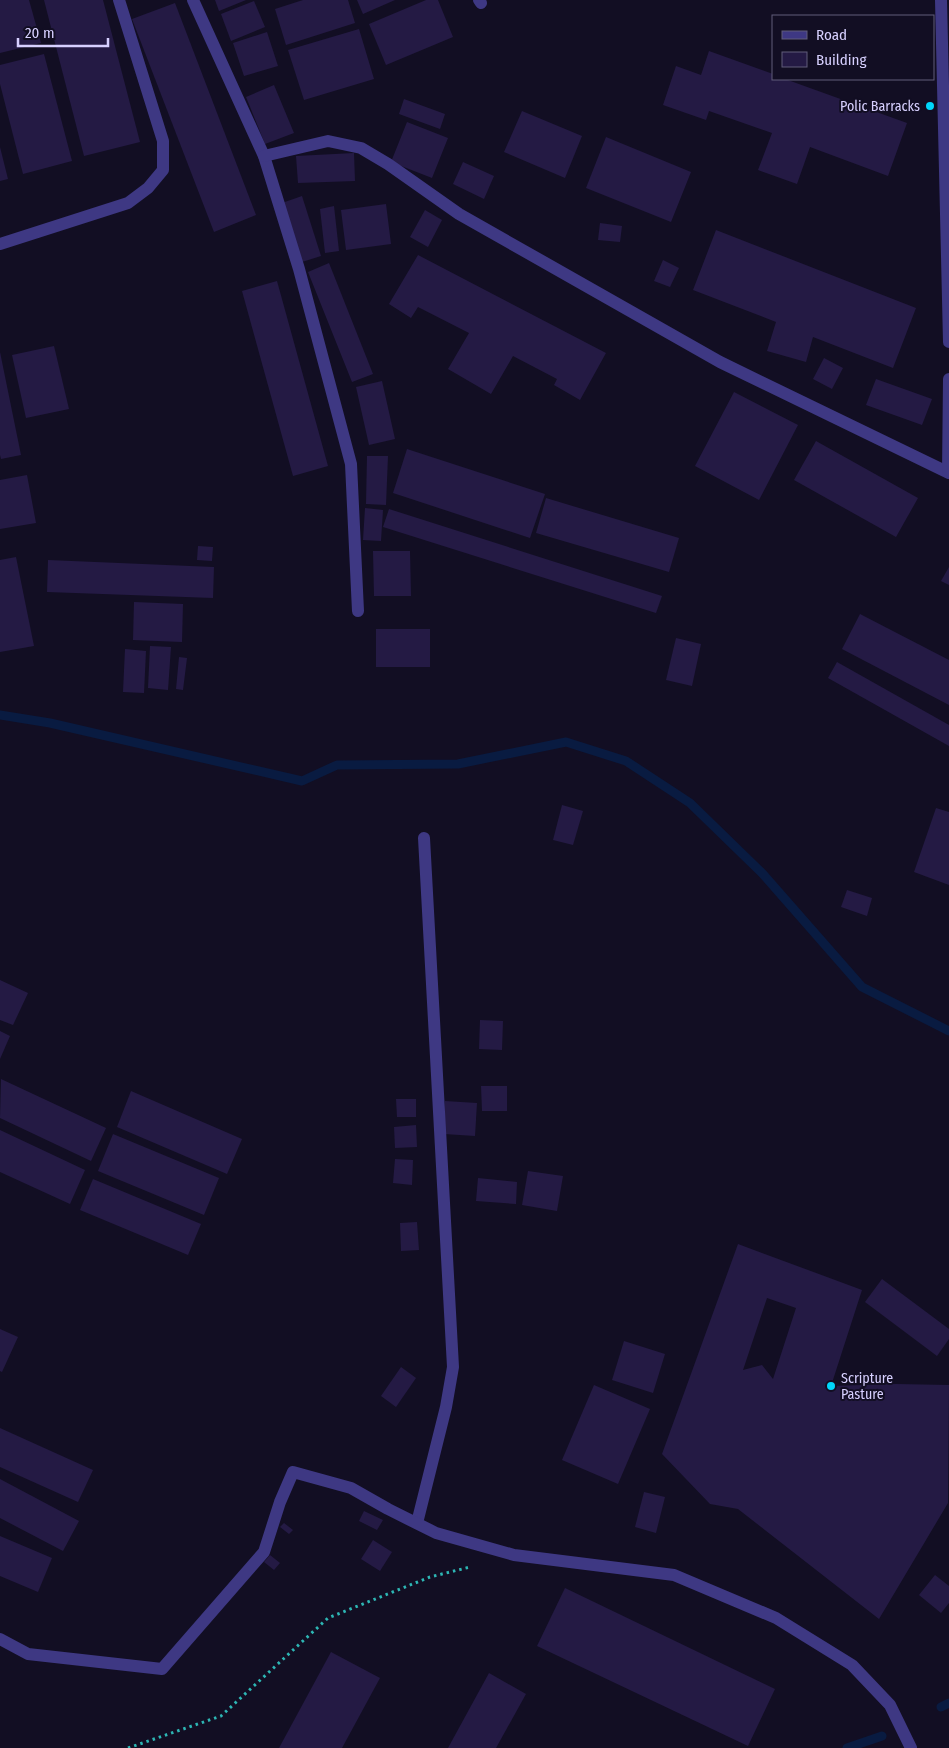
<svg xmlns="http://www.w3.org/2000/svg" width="949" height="1748" viewBox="0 0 949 1748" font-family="'Fira Sans Condensed',sans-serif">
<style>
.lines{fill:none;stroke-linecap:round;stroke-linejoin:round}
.stream{stroke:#091b41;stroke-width:9}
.building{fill:#241a44;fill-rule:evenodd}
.path{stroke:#2db6b4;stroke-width:3;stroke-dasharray:2.5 4;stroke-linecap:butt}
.lane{stroke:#3e3883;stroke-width:12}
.street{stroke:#3e3883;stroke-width:12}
.poi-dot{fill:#00d6fb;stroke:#120e23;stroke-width:2}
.labels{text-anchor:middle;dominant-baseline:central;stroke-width:4;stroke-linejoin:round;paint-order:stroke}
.poi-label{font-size:14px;fill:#d7d0ff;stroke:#120e23;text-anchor:end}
</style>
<rect width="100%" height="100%" fill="#120e23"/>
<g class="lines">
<g class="stream">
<path d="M0,715L50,723L302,781L337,765L458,764L566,742L626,761L690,803L762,873L862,987L949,1031"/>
<path d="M941,1707L949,1703"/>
<path d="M847,1748L882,1736"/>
</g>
</g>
<g class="building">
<path d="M0,0H29L41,43L0,53Z"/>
<path d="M44,0H103L140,142L84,156Z"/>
<path d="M215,0H246L219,11Z"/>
<path d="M303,0H348L355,23L286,45L275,9Z"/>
<path d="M357,0H395L363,14Z"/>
<path d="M426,0H438L453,37L386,65L369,24Z"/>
<path d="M254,1L265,27L231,41L221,14Z"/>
<path d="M175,3L256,215L214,232L132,19Z"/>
<path d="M359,29L374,79L304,100L288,50Z"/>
<path d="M267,32L278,66L244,76L233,43Z"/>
<path d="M709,51L773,74V79H785L907,123L888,176L810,147L797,184L758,170L772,133L709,111L706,120L663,105L676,66L701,75Z"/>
<path d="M44,54L72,161L23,174L0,84V65Z"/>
<path d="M274,85L294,133L265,144L246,97Z"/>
<path d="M404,99L445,114L440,129L399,114Z"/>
<path d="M522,111L582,136L565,178L504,152Z"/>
<path d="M407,122L448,138L432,178L391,162Z"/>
<path d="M606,137L691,172L671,222L586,188Z"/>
<path d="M0,147L8,179L0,181Z"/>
<path d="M354,153L355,181L298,183L296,156Z"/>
<path d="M463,162L494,176L484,199L453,184Z"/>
<path d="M302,196L321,256L302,262L282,203Z"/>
<path d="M386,204L391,244L346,250L341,210Z"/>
<path d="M334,206L339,251L325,253L320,209Z"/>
<path d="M425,210L442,220L428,247L410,237Z"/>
<path d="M600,223L622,226L620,242L598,240Z"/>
<path d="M716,230L916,308L893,368L813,337L806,362L767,351L776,322L693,290Z"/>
<path d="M418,255L606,353L580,400L554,385L557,379L513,356L491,394L448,369L469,333L418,307L411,318L389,304Z"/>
<path d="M663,260L679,268L670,287L654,281Z"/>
<path d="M329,263L373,374L352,382L308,272Z"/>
<path d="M277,281L328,466L293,476L242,291Z"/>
<path d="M54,346L69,409L26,418L12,355Z"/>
<path d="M0,352L21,455L1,459L0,455Z"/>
<path d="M824,358L843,368L832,389L813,379Z"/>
<path d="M876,379L932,399L922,425L866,405Z"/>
<path d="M382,381L395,439L369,445L356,387Z"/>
<path d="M734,392L798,425L759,500L695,466Z"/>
<path d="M816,441L918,498L896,537L794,480Z"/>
<path d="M407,449L545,494L530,538L393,493Z"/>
<path d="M367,456H388L386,505L366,504Z"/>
<path d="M27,475L36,523L0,529V480Z"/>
<path d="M546,498L679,538L669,572L536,533Z"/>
<path d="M365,508L383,510L381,541L363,540Z"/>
<path d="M389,509L662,596L656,613L383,527Z"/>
<path d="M198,546L213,547L212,561L197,560Z"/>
<path d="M373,551H410L411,596H374Z"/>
<path d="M16,557L34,646L0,652V560Z"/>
<path d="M48,560L214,567L213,598L47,592Z"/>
<path d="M949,567V585L941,581Z"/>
<path d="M134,602L183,604L182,642L133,640Z"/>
<path d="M860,614L949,660V705L842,649Z"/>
<rect x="376" y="629" width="54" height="38"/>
<path d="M676,638L701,644L692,686L666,680Z"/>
<path d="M150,646L171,647L168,690L148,688Z"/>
<path d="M125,649L146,651L144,693L123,692Z"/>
<path d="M179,657L187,658L183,690L176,689Z"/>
<path d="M837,662L949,725V746L828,678Z"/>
<path d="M562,805L583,811L573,845L553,840Z"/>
<path d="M936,808L949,812V885L914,872Z"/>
<path d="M847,890L872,898L867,916L841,907Z"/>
<path d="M0,980L28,993L13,1025L0,1020Z"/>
<path d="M480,1020L503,1021L502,1050L479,1049Z"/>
<path d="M0,1031L10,1036L0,1059Z"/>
<path d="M1,1079L106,1128L91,1161L0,1118Z"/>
<path d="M481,1086H507V1111H482Z"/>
<path d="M131,1091L242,1139L227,1174L117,1127Z"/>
<path d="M396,1099H416V1117H397Z"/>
<path d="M445,1101L477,1103L475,1136L444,1134Z"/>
<path d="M416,1125L417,1147L395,1148L394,1127Z"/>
<path d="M0,1130L85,1170L70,1204L0,1172Z"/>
<path d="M113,1134L219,1178L204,1215L98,1171Z"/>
<path d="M395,1159L413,1160L412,1185L393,1183Z"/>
<path d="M528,1171L563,1176L557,1211L522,1205Z"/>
<path d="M478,1178L517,1182L516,1204L476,1201Z"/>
<path d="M93,1179L201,1224L188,1255L80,1210Z"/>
<path d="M417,1222L419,1250L401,1251L400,1223Z"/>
<path d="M738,1244L862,1290L831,1386L896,1384L949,1385L948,1503L879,1619L738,1509L710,1504L662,1454ZM767,1298L796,1308L773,1379L762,1365L743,1370Z"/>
<path d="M882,1279L949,1329V1339L937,1356L865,1302Z"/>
<path d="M0,1329L18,1337L2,1372L0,1371Z"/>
<path d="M624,1341L665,1354L653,1393L612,1380Z"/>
<path d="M401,1367L416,1378L396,1407L381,1396Z"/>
<path d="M594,1385L650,1409L618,1484L562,1460Z"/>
<path d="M0,1428L93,1470L78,1502L0,1467Z"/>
<path d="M0,1479L79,1521L63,1551L0,1518Z"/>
<path d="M644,1492L665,1497L656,1533L635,1527Z"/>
<path d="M364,1511L383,1520L377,1530L359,1521Z"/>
<path d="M284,1523L293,1530L289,1534L280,1527Z"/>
<path d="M0,1536L52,1558L38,1592L0,1576Z"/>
<path d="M373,1540L392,1552L380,1571L361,1559Z"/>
<path d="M270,1555L280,1563L274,1570L264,1562Z"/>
<path d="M935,1575L949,1586V1603L941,1613L919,1595Z"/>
<path d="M565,1588L775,1689L748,1746L537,1646Z"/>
<path d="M331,1652L380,1678L342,1748H279Z"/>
<path d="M489,1673L526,1694L496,1748H448Z"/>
</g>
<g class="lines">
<path class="path" d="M128,1748L221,1716L328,1618L430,1577L470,1567"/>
<g class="lane">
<path d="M193,0L264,156L299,269L351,464L358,611"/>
<path d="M479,0L481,3"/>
<path d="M941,0L949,342"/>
<path d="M264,156L328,141L361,148L388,164L459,214L720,362L949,473"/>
<path d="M0,244L128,203L148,188L163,170V141L119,0"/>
<path d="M948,472L949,379"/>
<path d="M417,1523L446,1407L453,1367L424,838"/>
</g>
<path class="street" d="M0,1639L28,1654L162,1669L264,1552L280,1502L293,1472L351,1488L388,1509L436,1533L514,1555L674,1575L776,1618L852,1665L890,1705L911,1748"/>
</g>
<g class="poi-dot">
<circle cx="930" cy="106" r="5"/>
<circle cx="831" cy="1386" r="5"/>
</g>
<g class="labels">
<g class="poi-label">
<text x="920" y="106">Polic Barracks</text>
<text x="841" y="1378" text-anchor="start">Scripture<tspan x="841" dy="16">Pasture</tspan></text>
</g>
</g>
<rect x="772" y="15" width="162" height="65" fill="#120e23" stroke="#615c7b"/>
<rect x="782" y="31" width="25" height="8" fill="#3e3883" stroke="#615c7b"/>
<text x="816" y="40" font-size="15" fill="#d7d0ff">Road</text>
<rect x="782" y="52" width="25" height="15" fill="#241a44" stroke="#615c7b"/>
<text x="816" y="65" font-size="15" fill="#d7d0ff">Building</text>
<path d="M18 38v8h90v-8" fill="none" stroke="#d7d0ff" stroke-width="2.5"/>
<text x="25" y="38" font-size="15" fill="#d7d0ff" stroke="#120e23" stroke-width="4" paint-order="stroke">20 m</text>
</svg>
